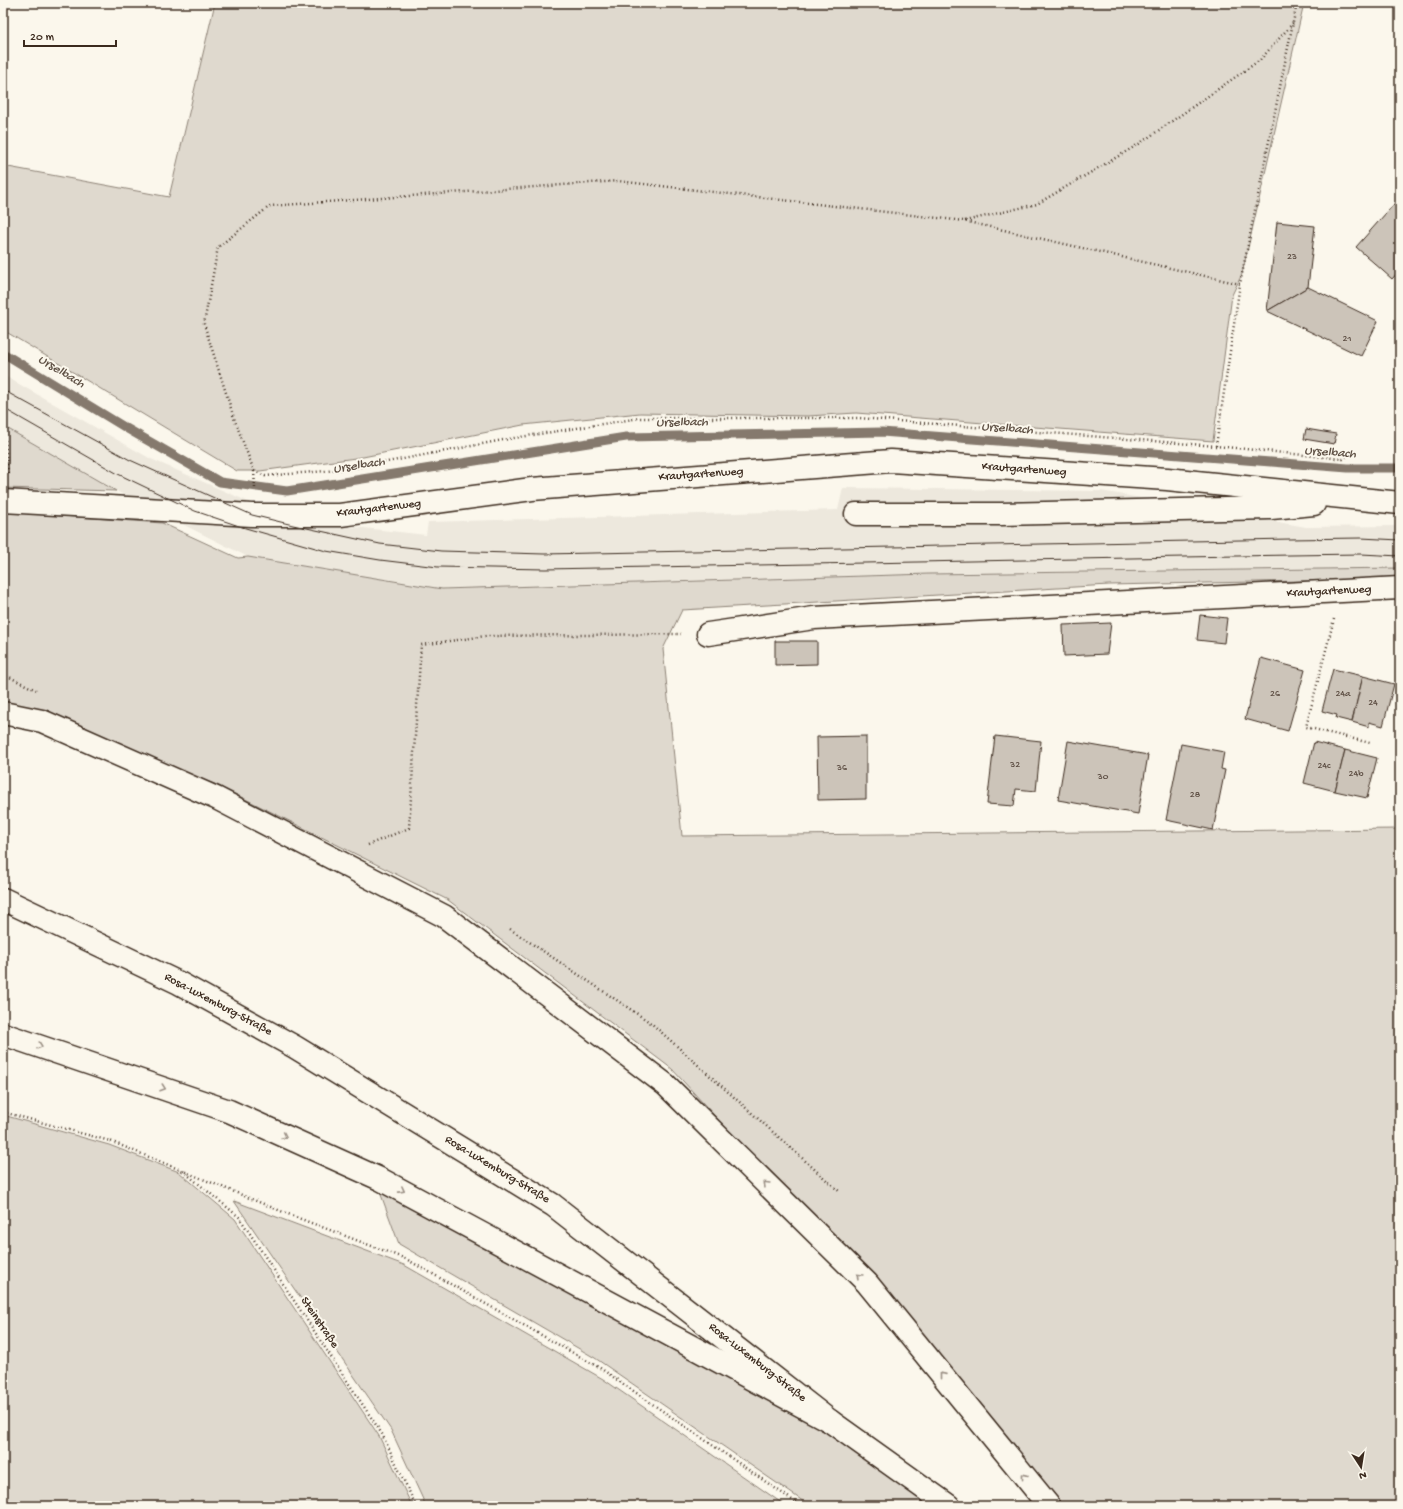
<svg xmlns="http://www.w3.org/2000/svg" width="1403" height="1509" viewBox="0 0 1403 1509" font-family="'Gochi Hand',sans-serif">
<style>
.built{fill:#ede8dd}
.green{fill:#dfd9ce;stroke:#8d8276}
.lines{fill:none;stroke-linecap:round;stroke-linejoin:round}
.stream{stroke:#85796d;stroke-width:9}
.building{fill:#ccc4b9;stroke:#3b2a1e}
.minor-casing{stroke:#3b2a1e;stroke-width:25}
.major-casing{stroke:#3b2a1e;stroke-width:25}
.highway-casing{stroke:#3b2a1e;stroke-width:25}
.path{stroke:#3b2a1e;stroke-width:2.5;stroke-dasharray:1 3;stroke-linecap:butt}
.minor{stroke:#fbf7ec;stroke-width:22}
.major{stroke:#fbf7ec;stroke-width:22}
.highway{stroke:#fbf7ec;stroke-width:22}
.tram{stroke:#3b2a1e;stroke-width:1}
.oneway{stroke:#9b9085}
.labels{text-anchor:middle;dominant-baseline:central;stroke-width:4;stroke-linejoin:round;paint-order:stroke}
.number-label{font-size:10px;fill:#5f5045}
.street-label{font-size:12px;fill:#3b2a1e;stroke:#fbf7ec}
.water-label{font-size:13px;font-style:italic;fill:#605246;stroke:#fbf7ec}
</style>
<rect width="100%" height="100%" fill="#fbf7ec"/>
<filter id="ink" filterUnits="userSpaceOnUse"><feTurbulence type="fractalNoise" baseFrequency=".025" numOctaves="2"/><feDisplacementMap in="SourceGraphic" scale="8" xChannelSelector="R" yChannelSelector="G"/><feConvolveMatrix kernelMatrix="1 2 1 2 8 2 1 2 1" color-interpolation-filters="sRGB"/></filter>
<g filter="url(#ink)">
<path class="built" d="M3,375L151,459L256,505L337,525L426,535L428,522L838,510L843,488L1101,491L1306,527L1400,526V568L929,574L442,589L248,557L116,491L3,426Z"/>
<g class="green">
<path d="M215,3H1304L1242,274L1232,295L1213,441L856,413L808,416L640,413L523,425L363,457L260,471H237L3,330V166L169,197Z"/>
<path d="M3,426L116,491L3,488Z"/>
<path d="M3,512L162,523L238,558L248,557L442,589L929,574L1400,568V579L1109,585L682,610L663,649L682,836L1400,829V1506H1057L867,1283L672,1069L448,900L217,785L3,704Z"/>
<path d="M3,1115L109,1145L179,1172L235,1219L379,1436L412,1506H3Z"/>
<path d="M380,1192L830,1421L935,1506H810L595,1358L399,1244Z"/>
<path d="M234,1201L404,1265L603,1379L786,1506H426L391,1430Z"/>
</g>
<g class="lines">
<path class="stream" d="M3,353L126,428L220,482L287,491L626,437L882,432L1348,468H1400"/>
</g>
<g class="building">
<path d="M1400,197V209L1394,204Z"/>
<path d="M1394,204L1400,209V270L1392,279L1356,247Z"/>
<path d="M1277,222L1315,226L1308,287L1267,311Z"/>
<path d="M1308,287L1378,321L1361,356L1267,311Z"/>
<path d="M1306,429L1336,434L1334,444L1304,439Z"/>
<path d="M1200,615L1227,618L1224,643L1197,640Z"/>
<path d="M1111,623L1107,654L1064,656L1063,625Z"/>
<path d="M775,641H817V664L775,665Z"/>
<path d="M1261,658L1305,670L1288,731L1245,719Z"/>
<path d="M1333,669L1363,676L1352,722L1336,718L1337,715L1322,711Z"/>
<path d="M1363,676L1394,684L1383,726L1369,722V727L1352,722Z"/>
<path d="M866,736V799L818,800L817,737Z"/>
<path d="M995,736L1041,741L1036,791L1016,789L1014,806L987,804Z"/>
<path d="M1068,741L1148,755L1138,814L1058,800Z"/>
<path d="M1314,742L1345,750L1335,791L1304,783Z"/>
<path d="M1181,744L1224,752L1221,769L1225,770L1213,830L1166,820Z"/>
<path d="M1345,750L1377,758L1367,798L1335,791Z"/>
</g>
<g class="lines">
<defs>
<g id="minor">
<path d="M3,501L252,515H340L532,489L891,461L1167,479L1400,503"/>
<path d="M856,514H1001L1271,508L1314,504"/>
<path d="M708,634L814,618L1400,588"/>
</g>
<g id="major">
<path d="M3,713L42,721L216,798L444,916L666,1085L867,1283L1049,1506"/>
<path d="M3,1034L229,1111L380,1179L830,1421L949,1506"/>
</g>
<path id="highway" d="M3,899L179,983L295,1047L553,1205L830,1421"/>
</defs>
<use href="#minor" class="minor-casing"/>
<use href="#major" class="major-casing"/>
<use href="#highway" class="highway-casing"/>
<g class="path">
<path d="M965,221L1037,204L1139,144L1260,60L1293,23"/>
<path d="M3,437L5,439L8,475"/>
<path d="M1216,446L1240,284"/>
<path d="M254,471L265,476L350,469L514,438L640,418H859L1216,446L1343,459L1353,452"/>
<path d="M255,488L254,471L234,418L204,324L218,247L270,206L618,181L964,221L1240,284L1297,3"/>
<path d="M1334,619L1306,727L1370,743"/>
<path d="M3,674L36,690"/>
<path d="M368,845L409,828L421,645L486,636L681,634"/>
<path d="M510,929L651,1023L840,1192"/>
<path d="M3,1112L110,1141L293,1216L406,1259L600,1368L801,1506"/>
<path d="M183,1171L239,1217L382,1434L416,1506"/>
</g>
<use href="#minor" class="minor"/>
<use href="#major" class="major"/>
<use href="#highway" class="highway"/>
<g class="tram">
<path d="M3,390L130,460L252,515L293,525L380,544L441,551L544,554L1290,539L1361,538L1400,540"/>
<path d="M3,408L118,474L195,511L242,527L326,551L380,560L438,567L545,569L1291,555L1361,554L1400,556"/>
</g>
</g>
<defs><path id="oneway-chevron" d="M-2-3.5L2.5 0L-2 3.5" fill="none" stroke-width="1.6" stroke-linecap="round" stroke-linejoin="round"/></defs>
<g class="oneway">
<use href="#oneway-chevron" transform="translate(40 1046) rotate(19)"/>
<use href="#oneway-chevron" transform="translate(163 1088) rotate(19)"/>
<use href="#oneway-chevron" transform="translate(284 1136) rotate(24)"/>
<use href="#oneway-chevron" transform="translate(766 1184) rotate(-135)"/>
<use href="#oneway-chevron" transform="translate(402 1190) rotate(28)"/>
<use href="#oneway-chevron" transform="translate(859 1276) rotate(-135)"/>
<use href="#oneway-chevron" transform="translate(942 1375) rotate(-129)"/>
<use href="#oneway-chevron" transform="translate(1024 1476) rotate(-129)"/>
</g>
</g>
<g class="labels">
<g class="number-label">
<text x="1292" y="257">23</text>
<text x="1347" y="339">21</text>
<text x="1275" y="694">26</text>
<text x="1343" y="694">24a</text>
<text x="1373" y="703">24</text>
<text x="1015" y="765">32</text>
<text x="1324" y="766">24c</text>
<text x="842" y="768">36</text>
<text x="1356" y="774">24b</text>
<text x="1103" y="777">30</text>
<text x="1195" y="795">28</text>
</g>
<g class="street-label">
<text transform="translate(1024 470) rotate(4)">Krautgartenweg</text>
<text transform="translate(701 475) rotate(-4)">Krautgartenweg</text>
<text transform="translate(379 509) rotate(-7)">Krautgartenweg</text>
<text transform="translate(1329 592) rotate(-3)">Krautgartenweg</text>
<text transform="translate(218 1005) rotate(28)">Rosa-Luxemburg-Straße</text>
<text transform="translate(497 1170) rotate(31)">Rosa-Luxemburg-Straße</text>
<text transform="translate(319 1323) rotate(56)">Steinstraße</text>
<text transform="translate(757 1363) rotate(38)">Rosa-Luxemburg-Straße</text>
</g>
<g class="water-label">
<text transform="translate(61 372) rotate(31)">Urselbach</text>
<text transform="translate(682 423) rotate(-1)">Urselbach</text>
<text transform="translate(1007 429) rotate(4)">Urselbach</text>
<text transform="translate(1330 453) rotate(4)">Urselbach</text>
<text transform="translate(359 466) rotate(-9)">Urselbach</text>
</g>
</g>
<rect width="1403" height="1509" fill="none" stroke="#fbf7ec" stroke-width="16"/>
<rect x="8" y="8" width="1387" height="1493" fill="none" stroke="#3b2a1e" stroke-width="1.5" filter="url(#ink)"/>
<g transform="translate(1361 1467) rotate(168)" stroke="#fbf7ec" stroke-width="3" paint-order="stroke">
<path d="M0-3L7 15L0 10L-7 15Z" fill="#3b2a1e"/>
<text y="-6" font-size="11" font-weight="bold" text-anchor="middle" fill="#3b2a1e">N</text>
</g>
<path d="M24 40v6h92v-6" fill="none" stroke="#3b2a1e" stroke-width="2"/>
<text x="30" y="40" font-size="12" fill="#3b2a1e" stroke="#fbf7ec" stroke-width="3" paint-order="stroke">20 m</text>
</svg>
